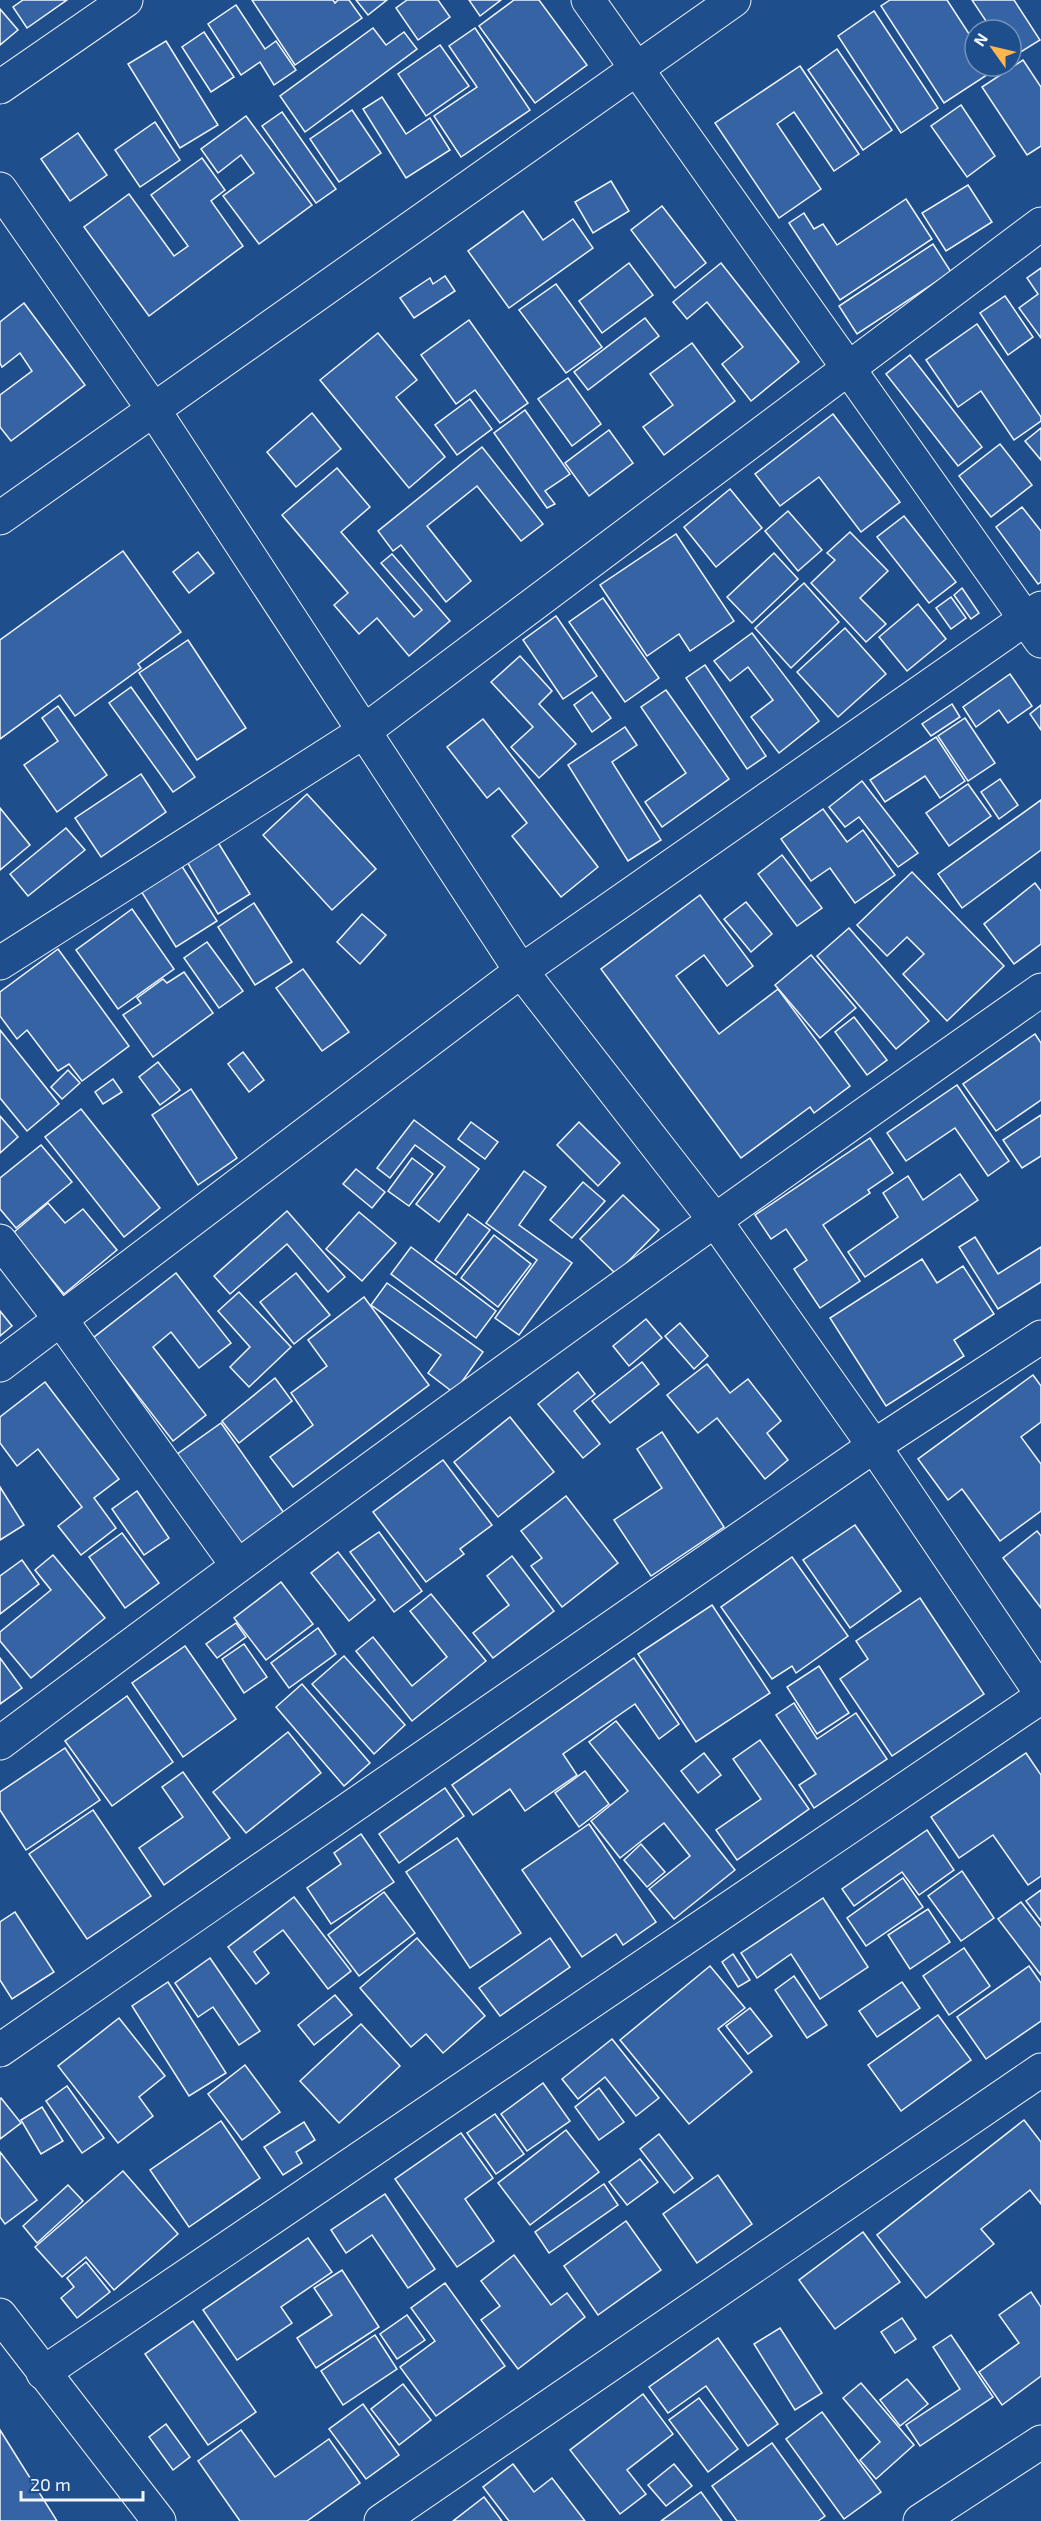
<svg xmlns="http://www.w3.org/2000/svg" width="1041" height="2521" viewBox="0 0 1041 2521" font-family="'Exo 2',sans-serif">
<style>
.building{fill:#3563a3;stroke:#f2f6ff;stroke-width:1.5}
.lines{fill:none;stroke-linecap:round;stroke-linejoin:round}
.minor-casing{stroke:#f2f6ff;stroke-width:35}
.minor{stroke:#1f4e8c;stroke-width:33}
</style>
<rect width="100%" height="100%" fill="#1f4e8c"/>
<g class="building">
<path d="M23,0H67L27,28L13,7Z"/>
<path d="M252,0H333L335,3L338,0H349L362,18L295,65Z"/>
<path d="M356,0H387L368,15Z"/>
<path d="M407,0H438L450,17L418,40L396,8Z"/>
<path d="M469,0H501L480,16Z"/>
<path d="M514,0H539L587,65L535,103L479,26Z"/>
<path d="M890,0H947L975,43V66H990L993,71L944,103L881,6Z"/>
<path d="M972,0H1014L1040,40L1011,58V30H992Z"/>
<path d="M236,5L265,49L276,41L296,70L274,85L260,62L241,75L208,24Z"/>
<path d="M0,9L18,30L0,45Z"/>
<path d="M874,11L938,108L901,133L838,36Z"/>
<path d="M373,28L386,45L404,32L417,49L305,132L280,96Z"/>
<path d="M475,28L530,110L461,157L434,116L477,87L449,46Z"/>
<path d="M204,32L234,77L211,92L182,47Z"/>
<path d="M166,41L218,125L180,148L128,64Z"/>
<path d="M440,45L469,86L426,116L398,74Z"/>
<path d="M837,49L892,130L863,150L808,70Z"/>
<path d="M1023,60L1041,87V146L1027,155L982,87Z"/>
<path d="M800,66L859,154L834,171L794,112L777,124L821,189L779,218L715,123Z"/>
<path d="M382,97L406,134L430,118L450,150L406,178L363,109Z"/>
<path d="M961,105L995,156L967,177L931,126Z"/>
<path d="M352,110L381,153L339,182L310,139Z"/>
<path d="M282,112L336,189L316,203L262,126Z"/>
<path d="M246,116L312,205L259,244L223,196L254,173L241,155L218,173L201,149Z"/>
<path d="M155,122L180,160L140,187L115,150Z"/>
<path d="M78,133L107,175L70,201L41,159Z"/>
<path d="M202,158L225,190L211,201L243,246L149,316L84,227L129,194L174,256L188,246L151,195Z"/>
<path d="M611,181L629,211L593,233L575,202Z"/>
<path d="M968,185L992,222L946,251L922,213Z"/>
<path d="M906,199L932,239L840,300L789,223L804,213L814,229L823,224L837,245Z"/>
<path d="M662,206L706,263L675,288L631,230Z"/>
<path d="M523,211L543,240L573,219L593,248L509,308L468,251Z"/>
<path d="M933,244L951,272L857,334L839,306Z"/>
<path d="M629,263L653,295L602,333L579,301Z"/>
<path d="M721,263L799,362L751,401L722,364L743,347L707,302L687,319L673,302Z"/>
<path d="M1041,268V338L1019,308L1038,294L1027,278Z"/>
<path d="M445,276L455,291L414,318L400,298L430,278L433,284Z"/>
<path d="M556,284L602,347L566,373L519,310Z"/>
<path d="M1005,296L1033,337L1008,355L980,313Z"/>
<path d="M24,303L85,385L11,441L0,427V395L32,371L20,353L2,367L0,363V322Z"/>
<path d="M645,318L659,336L588,390L574,372Z"/>
<path d="M469,320L528,403L500,423L475,390L456,404L421,355Z"/>
<path d="M977,324L1041,417V421L1014,440L981,391L958,407L926,360Z"/>
<path d="M378,333L417,380L396,397L445,457L409,488L320,380Z"/>
<path d="M692,343L735,401L664,455L643,427L673,405L650,374Z"/>
<path d="M910,355L982,447L958,466L886,374Z"/>
<path d="M568,378L601,424L572,446L538,399Z"/>
<path d="M470,399L492,429L457,455L435,425Z"/>
<path d="M525,410L570,474L545,491L555,504L547,508L494,433Z"/>
<path d="M312,413L341,449L296,487L267,452Z"/>
<path d="M833,414L900,502L861,532L819,477L780,506L755,474Z"/>
<path d="M1041,428V460L1025,441Z"/>
<path d="M609,430L633,463L589,496L565,463Z"/>
<path d="M1000,444L1032,485L991,517L959,476Z"/>
<path d="M482,447L543,524L521,541L477,486L427,526L471,581L446,602L401,545L393,551L378,531Z"/>
<path d="M337,468L370,507L341,532L414,617L422,610L381,563L392,554L450,621L409,656L377,618L359,634L334,605L348,593L282,515Z"/>
<path d="M730,489L762,528L716,567L684,527Z"/>
<path d="M1022,507L1041,531V582L1038,584L996,527Z"/>
<path d="M788,511L822,550L798,571L765,531Z"/>
<path d="M904,516L956,582L929,603L877,537Z"/>
<path d="M850,532L888,571L860,598L886,624L866,642L811,583L835,560L827,553Z"/>
<path d="M676,534L734,621L690,651L679,634L647,656L600,585Z"/>
<path d="M123,551L181,632L138,664L141,668L75,716L60,695L0,739V640Z"/>
<path d="M198,552L214,573L189,593L173,572Z"/>
<path d="M774,553L798,579L752,623L727,597Z"/>
<path d="M804,583L839,622L791,668L755,628Z"/>
<path d="M962,588L979,613L971,619L954,595Z"/>
<path d="M951,597L966,618L951,629L936,608Z"/>
<path d="M603,598L659,678L625,702L569,622Z"/>
<path d="M918,604L946,639L907,671L879,637Z"/>
<path d="M556,616L597,676L563,699L523,640Z"/>
<path d="M845,628L886,674L838,717L797,672Z"/>
<path d="M752,633L819,721L779,753L751,717L773,700L748,667L730,681L714,661Z"/>
<path d="M188,640L246,728L197,760L139,673Z"/>
<path d="M520,656L552,691L539,704L576,744L539,778L511,747L533,727L491,682Z"/>
<path d="M705,665L766,756L747,769L686,678Z"/>
<path d="M1010,674L1032,706L1008,723L999,710L976,727L963,707Z"/>
<path d="M131,687L195,777L173,792L109,703Z"/>
<path d="M666,690L729,779L662,827L645,802L686,773L641,707Z"/>
<path d="M592,692L611,718L592,732L574,705Z"/>
<path d="M952,704L960,717L931,736L922,724Z"/>
<path d="M1041,705V730L1030,714Z"/>
<path d="M58,706L107,775L57,812L24,765L58,741L42,718Z"/>
<path d="M965,718L995,763L968,781L938,736Z"/>
<path d="M483,719L598,867L561,897L512,836L527,823L499,788L487,798L447,747Z"/>
<path d="M625,727L637,745L612,762L661,840L628,861L568,765Z"/>
<path d="M936,737L965,781L940,798L925,776L885,802L870,780Z"/>
<path d="M141,774L166,812L101,857L75,818Z"/>
<path d="M1000,779L1018,805L999,819L981,792Z"/>
<path d="M862,781L918,853L898,867L859,817L845,827L829,807Z"/>
<path d="M968,784L991,816L949,846L926,813Z"/>
<path d="M307,794L376,869L332,910L263,835Z"/>
<path d="M1041,800V850L962,908L938,874Z"/>
<path d="M0,808L30,845L0,870Z"/>
<path d="M823,809L847,842L863,830L895,875L855,903L830,868L811,881L781,839Z"/>
<path d="M66,828L85,850L28,896L10,874Z"/>
<path d="M214,836L250,894L218,914L183,855Z"/>
<path d="M782,855L822,908L797,926L758,874Z"/>
<path d="M176,857L217,921L176,947L136,883Z"/>
<path d="M912,872L1004,966L947,1021L903,974L924,954L907,937L887,956L857,925Z"/>
<path d="M1035,883L1041,891V944L1014,964L984,924Z"/>
<path d="M700,895L753,966L727,986L704,955L676,976L719,1034L778,989L850,1086L814,1113L810,1107L741,1158L601,969Z"/>
<path d="M746,902L772,934L751,952L724,919Z"/>
<path d="M254,903L292,962L255,985L218,927Z"/>
<path d="M132,909L174,969L118,1009L76,950Z"/>
<path d="M362,914L386,935L360,964L337,942Z"/>
<path d="M849,928L929,1021L896,1049L817,956Z"/>
<path d="M207,942L243,991L219,1008L184,958Z"/>
<path d="M58,949L129,1046L82,1081L69,1064L58,1071L27,1030L17,1039L0,1016V992Z"/>
<path d="M811,955L856,1008L820,1038L775,985Z"/>
<path d="M303,969L349,1032L322,1051L276,988Z"/>
<path d="M184,972L213,1013L153,1057L123,1015L141,1003L137,998L163,979L167,983Z"/>
<path d="M854,1017L887,1060L867,1075L835,1032Z"/>
<path d="M0,1030L59,1104L27,1131L0,1098Z"/>
<path d="M1035,1034L1041,1043V1100L996,1131L963,1084Z"/>
<path d="M243,1052L264,1080L249,1092L228,1064Z"/>
<path d="M158,1062L180,1090L160,1105L139,1077Z"/>
<path d="M68,1070L80,1083L62,1099L51,1087Z"/>
<path d="M113,1079L122,1092L103,1104L95,1092Z"/>
<path d="M957,1085L1009,1161L988,1176L955,1128L906,1161L887,1133Z"/>
<path d="M191,1089L237,1158L198,1185L152,1115Z"/>
<path d="M81,1109L160,1208L124,1237L45,1137Z"/>
<path d="M1041,1115V1156L1022,1168L1003,1140Z"/>
<path d="M0,1116L18,1137L0,1153Z"/>
<path d="M414,1120L479,1169L439,1222L416,1204L445,1167L415,1145L390,1178L377,1168Z"/>
<path d="M471,1122L498,1142L485,1159L458,1139Z"/>
<path d="M579,1122L620,1163L598,1186L557,1145Z"/>
<path d="M870,1138L893,1173L868,1190L870,1193L823,1225L860,1281L820,1308L794,1269L807,1260L786,1229L771,1239L755,1215Z"/>
<path d="M41,1145L72,1182L16,1228L0,1209V1178Z"/>
<path d="M412,1158L433,1174L409,1206L388,1191Z"/>
<path d="M356,1169L385,1192L372,1208L343,1184Z"/>
<path d="M524,1171L546,1187L519,1225L572,1263L519,1335L495,1318L537,1260L486,1223Z"/>
<path d="M960,1174L978,1200L865,1277L848,1252L898,1217L883,1193L908,1176L923,1200Z"/>
<path d="M583,1182L605,1201L572,1238L550,1220Z"/>
<path d="M623,1195L659,1230L616,1274L580,1239Z"/>
<path d="M48,1203L65,1223L83,1209L117,1250L64,1294L13,1233Z"/>
<path d="M287,1211L345,1277L328,1292L287,1244L230,1294L214,1276Z"/>
<path d="M359,1212L396,1243L362,1281L326,1249Z"/>
<path d="M468,1214L490,1230L456,1275L435,1260Z"/>
<path d="M494,1235L531,1264L498,1307L461,1278Z"/>
<path d="M975,1237L998,1274L1041,1247V1282L998,1309L959,1247Z"/>
<path d="M411,1247L496,1311L476,1338L391,1274Z"/>
<path d="M922,1259L937,1283L963,1266L994,1314L954,1340L964,1356L886,1406L830,1318Z"/>
<path d="M176,1273L231,1343L199,1368L171,1332L153,1347L206,1415L173,1441L93,1338Z"/>
<path d="M296,1273L330,1315L294,1344L260,1302Z"/>
<path d="M387,1283L483,1352L454,1393L428,1373L441,1355L371,1305Z"/>
<path d="M239,1292L291,1347L249,1387L230,1367L250,1347L218,1311Z"/>
<path d="M364,1297L429,1385L293,1487L270,1457L313,1425L291,1393L327,1366L308,1340Z"/>
<path d="M0,1311L12,1326L0,1336Z"/>
<path d="M646,1319L662,1338L629,1366L613,1346Z"/>
<path d="M680,1323L708,1356L694,1369L665,1336Z"/>
<path d="M642,1362L659,1384L610,1423L592,1401Z"/>
<path d="M707,1364L730,1393L748,1379L781,1421L767,1433L788,1460L765,1479L717,1418L698,1433L667,1395Z"/>
<path d="M578,1372L595,1394L574,1411L600,1444L583,1458L538,1404Z"/>
<path d="M1033,1375L1041,1386V1422L1021,1437L1041,1464V1511L1000,1541L962,1489L948,1500L918,1459Z"/>
<path d="M275,1378L292,1401L239,1443L222,1421Z"/>
<path d="M45,1382L119,1479L94,1498L116,1528L81,1555L58,1526L82,1507L38,1449L17,1466L0,1443V1417Z"/>
<path d="M510,1417L554,1472L498,1517L454,1462Z"/>
<path d="M221,1423L284,1513L239,1545L176,1455Z"/>
<path d="M662,1432L724,1527L651,1576L614,1520L662,1488L637,1449Z"/>
<path d="M443,1460L492,1525L460,1549L464,1554L426,1582L373,1512Z"/>
<path d="M0,1487L24,1525L0,1540Z"/>
<path d="M137,1491L169,1538L144,1555L112,1509Z"/>
<path d="M566,1496L618,1563L562,1607L531,1566L542,1558L521,1531Z"/>
<path d="M855,1525L901,1591L850,1628L803,1560Z"/>
<path d="M1037,1531L1041,1536V1608L1003,1558Z"/>
<path d="M379,1532L422,1591L394,1612L350,1552Z"/>
<path d="M122,1533L159,1583L125,1608L89,1557Z"/>
<path d="M338,1552L375,1600L349,1621L311,1573Z"/>
<path d="M53,1555L105,1618L31,1678L0,1641V1632L51,1590L35,1570Z"/>
<path d="M512,1556L554,1611L493,1658L473,1633L509,1605L487,1576Z"/>
<path d="M792,1557L848,1636L796,1673L792,1666L772,1679L721,1607Z"/>
<path d="M22,1560L39,1584L0,1614V1576Z"/>
<path d="M281,1582L313,1624L266,1660L234,1618Z"/>
<path d="M431,1594L486,1661L412,1721L356,1651L373,1637L412,1686L447,1657L410,1611Z"/>
<path d="M920,1598L984,1694L892,1756L840,1679L868,1659L856,1641Z"/>
<path d="M712,1605L770,1693L696,1742L638,1654Z"/>
<path d="M236,1623L246,1637L217,1658L206,1644Z"/>
<path d="M318,1628L336,1654L289,1688L271,1663Z"/>
<path d="M244,1644L267,1677L244,1693L222,1659Z"/>
<path d="M185,1646L236,1719L183,1757L132,1683Z"/>
<path d="M344,1656L405,1725L374,1754L312,1684Z"/>
<path d="M0,1658L22,1688L0,1704Z"/>
<path d="M634,1658L679,1724L659,1739L635,1704L563,1754L577,1775L525,1811L510,1789L473,1815L452,1785Z"/>
<path d="M819,1666L849,1713L817,1734L787,1687Z"/>
<path d="M302,1684L370,1763L344,1786L276,1707Z"/>
<path d="M127,1696L173,1762L112,1806L65,1741Z"/>
<path d="M794,1703L817,1739L856,1713L887,1759L814,1808L799,1785L816,1774L776,1715Z"/>
<path d="M616,1721L735,1870L674,1919L649,1889L690,1856L664,1823L620,1858L591,1821L628,1791L589,1742Z"/>
<path d="M288,1732L321,1773L246,1833L213,1792Z"/>
<path d="M760,1740L809,1809L737,1860L716,1830L761,1799L733,1759Z"/>
<path d="M65,1748L100,1800L26,1850L0,1810V1792Z"/>
<path d="M704,1753L721,1775L698,1793L681,1771Z"/>
<path d="M1026,1753L1041,1775V1876L1028,1885L993,1835L959,1858L931,1817Z"/>
<path d="M585,1771L609,1804L579,1827L555,1793Z"/>
<path d="M183,1772L230,1838L164,1885L139,1848L183,1817L162,1787Z"/>
<path d="M445,1788L464,1816L399,1863L379,1834Z"/>
<path d="M93,1810L151,1896L87,1939L29,1854Z"/>
<path d="M589,1824L656,1922L623,1945L616,1934L582,1957L522,1870Z"/>
<path d="M927,1830L954,1870L919,1895L902,1872L854,1906L842,1889Z"/>
<path d="M361,1834L394,1882L331,1924L307,1888L341,1864L334,1853Z"/>
<path d="M457,1838L521,1933L470,1968L406,1872Z"/>
<path d="M641,1844L665,1872L647,1887L624,1860Z"/>
<path d="M962,1871L994,1918L961,1941L928,1896Z"/>
<path d="M903,1878L923,1907L866,1946L847,1918Z"/>
<path d="M1041,1890V1921L1026,1901Z"/>
<path d="M384,1892L415,1933L359,1976L328,1935Z"/>
<path d="M294,1897L351,1971L328,1989L283,1930L254,1952L269,1973L256,1984L228,1947Z"/>
<path d="M823,1898L868,1967L820,1999L791,1954L757,1978L741,1953Z"/>
<path d="M1021,1902L1041,1928V1975L998,1919Z"/>
<path d="M928,1909L950,1942L910,1969L888,1935Z"/>
<path d="M15,1912L54,1972L12,1999L0,1980V1922Z"/>
<path d="M417,1938L485,2016L443,2053L426,2034L411,2047L360,1988Z"/>
<path d="M550,1938L570,1967L500,2016L479,1988Z"/>
<path d="M964,1948L990,1986L949,2015L923,1976Z"/>
<path d="M733,1954L750,1980L738,1987L722,1962Z"/>
<path d="M210,1958L260,2031L239,2045L213,2007L198,2017L175,1983Z"/>
<path d="M710,1966L745,2008L718,2029L752,2072L689,2124L620,2040Z"/>
<path d="M1029,1966L1041,1983V2021L986,2059L957,2017Z"/>
<path d="M794,1976L827,2025L807,2038L775,1990Z"/>
<path d="M168,1982L226,2073L189,2096L132,2006Z"/>
<path d="M902,1982L920,2008L877,2037L859,2011Z"/>
<path d="M335,1995L352,2015L314,2045L298,2025Z"/>
<path d="M750,2008L772,2036L748,2054L726,2026Z"/>
<path d="M938,2015L971,2060L901,2111L868,2065Z"/>
<path d="M119,2018L165,2076L139,2097L153,2116L118,2143L58,2066Z"/>
<path d="M361,2024L400,2066L339,2123L300,2081Z"/>
<path d="M612,2039L659,2098L636,2116L605,2077L578,2099L562,2079Z"/>
<path d="M245,2065L280,2112L242,2140L208,2094Z"/>
<path d="M543,2083L570,2121L527,2151L501,2114Z"/>
<path d="M67,2086L104,2138L82,2153L46,2101Z"/>
<path d="M599,2088L624,2122L599,2140L575,2107Z"/>
<path d="M1,2098L21,2123L0,2139V2099Z"/>
<path d="M42,2107L63,2141L41,2154L21,2120Z"/>
<path d="M495,2114L524,2154L496,2174L467,2133Z"/>
<path d="M1024,2120L1041,2142V2204L1030,2190L981,2229L994,2244L926,2298L877,2235Z"/>
<path d="M221,2121L260,2178L189,2227L150,2170Z"/>
<path d="M304,2122L315,2140L296,2152L302,2163L283,2175L264,2147Z"/>
<path d="M566,2130L599,2172L530,2225L498,2183Z"/>
<path d="M461,2133L493,2178L465,2199L494,2241L457,2267L395,2179Z"/>
<path d="M659,2134L693,2178L674,2193L640,2149Z"/>
<path d="M0,2152L37,2200L5,2224L0,2217Z"/>
<path d="M640,2159L658,2182L627,2205L609,2182Z"/>
<path d="M123,2171L178,2234L114,2290L86,2257L62,2277L35,2247Z"/>
<path d="M718,2175L752,2224L697,2263L663,2214Z"/>
<path d="M604,2184L618,2205L549,2253L535,2232Z"/>
<path d="M68,2185L83,2201L37,2243L23,2226Z"/>
<path d="M385,2194L435,2269L408,2288L372,2235L346,2253L331,2230Z"/>
<path d="M626,2221L661,2270L598,2315L564,2266Z"/>
<path d="M863,2232L900,2282L835,2329L799,2280Z"/>
<path d="M308,2238L332,2272L281,2307L292,2323L237,2360L203,2310Z"/>
<path d="M514,2255L551,2305L567,2293L585,2317L518,2369L481,2320L500,2306L481,2281Z"/>
<path d="M86,2262L110,2292L77,2318L61,2298L74,2287L67,2278Z"/>
<path d="M342,2270L379,2327L316,2368L297,2338L332,2315L314,2288Z"/>
<path d="M445,2283L505,2366L436,2416L400,2367L435,2341L411,2308Z"/>
<path d="M1031,2292L1041,2307V2376L1002,2405L979,2372L1019,2343L999,2315Z"/>
<path d="M407,2315L425,2340L397,2359L380,2334Z"/>
<path d="M902,2318L916,2339L895,2353L881,2332Z"/>
<path d="M193,2321L256,2412L208,2445L145,2354Z"/>
<path d="M780,2328L822,2393L795,2410L754,2344Z"/>
<path d="M375,2335L397,2369L343,2405L321,2371Z"/>
<path d="M951,2335L993,2397L920,2446L906,2425L960,2389L933,2347Z"/>
<path d="M718,2338L778,2424L748,2446L706,2386L668,2413L649,2387Z"/>
<path d="M907,2379L928,2404L900,2426L880,2400Z"/>
<path d="M861,2383L914,2445L876,2479L860,2460L880,2442L843,2398Z"/>
<path d="M403,2384L431,2420L399,2445L371,2409Z"/>
<path d="M643,2394L673,2434L627,2470L646,2494L620,2514L570,2450Z"/>
<path d="M699,2398L738,2449L708,2472L669,2420Z"/>
<path d="M363,2404L399,2455L366,2479L329,2429Z"/>
<path d="M822,2412L881,2492L844,2519L786,2439Z"/>
<path d="M166,2424L190,2457L173,2470L149,2437Z"/>
<path d="M0,2430L57,2521H0Z"/>
<path d="M241,2430L275,2477L329,2439L360,2483L307,2521H240L198,2461Z"/>
<path d="M772,2443L825,2516L818,2521H737L712,2486Z"/>
<path d="M513,2464L534,2492L552,2478L585,2521H509L483,2487Z"/>
<path d="M674,2464L692,2486L666,2506L648,2485Z"/>
<path d="M701,2492L722,2521H661Z"/>
<path d="M484,2497L502,2521H453Z"/>
</g>
<g class="lines">
<defs>
<g id="minor">
<path d="M588,0L1041,641"/>
<path d="M0,87L126,0"/>
<path d="M0,189L153,409L521,971L714,1219L874,1446L1041,1693"/>
<path d="M0,518L734,0"/>
<path d="M0,963L363,732L1041,224"/>
<path d="M0,1241L61,1320L237,1565"/>
<path d="M0,1365L521,971L1041,608"/>
<path d="M0,1743C342,1486 690,1236 1041,990"/>
<path d="M0,2050L874,1446L1041,1337"/>
<path d="M0,2315L159,2521"/>
<path d="M43,2373L1041,1697"/>
<path d="M381,2521L1041,2070"/>
<path d="M920,2521L1041,2442"/>
</g>
</defs>
<use href="#minor" class="minor-casing"/>
<use href="#minor" class="minor"/>
</g>
<g transform="translate(993 48) rotate(304)"><circle r="28" fill="#1f4e8c" stroke="#7391ba" stroke-width="1.5"/>
<path d="M0-4.5L10 22L0 15L-10 22Z" fill="#ffb74d"/>
<text y="-9" font-size="16" font-weight="bold" text-anchor="middle" fill="#f2f6ff">N</text>
</g>
<path d="M21 2491v9h122v-9" fill="none" stroke="#f2f6ff" stroke-width="3"/>
<text x="30" y="2491" font-size="18" fill="#f2f6ff" stroke="#1f4e8c" stroke-width="4.5" paint-order="stroke">20 m</text>
</svg>
